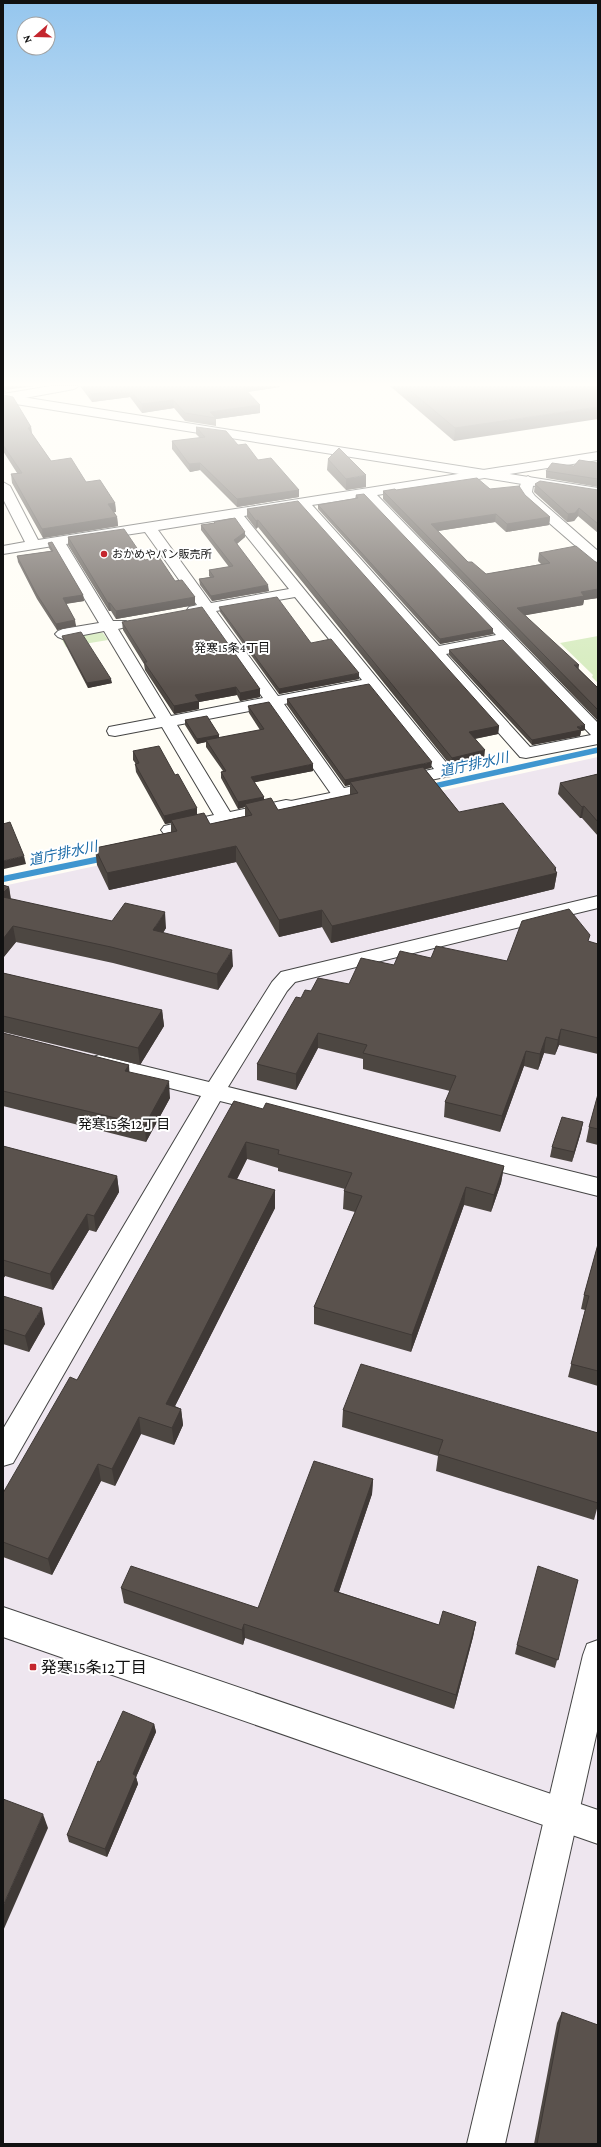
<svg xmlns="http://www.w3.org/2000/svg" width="601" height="2147" viewBox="0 0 601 2147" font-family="'Crimson Pro','Noto Sans JP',serif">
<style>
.industrial{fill:#eee6ef}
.green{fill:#d5ebbd}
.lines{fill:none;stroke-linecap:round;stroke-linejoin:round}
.stream-far1{stroke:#3f96cf;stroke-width:5.5}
.stream{stroke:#3f96cf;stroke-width:6}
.service-casing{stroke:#444;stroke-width:2}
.minor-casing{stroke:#444;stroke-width:2}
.tertiary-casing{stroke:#444;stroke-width:2}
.service{fill:#fff;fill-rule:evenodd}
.minor{fill:#fff;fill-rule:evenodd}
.tertiary{fill:#fff;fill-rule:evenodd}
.wall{fill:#4d4742}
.shaded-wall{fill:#3f3936}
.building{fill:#5a524d;stroke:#3f3936}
.poi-dot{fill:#c4262e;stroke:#fff;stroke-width:1.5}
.labels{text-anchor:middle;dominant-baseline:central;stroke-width:4;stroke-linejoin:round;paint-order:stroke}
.far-poi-label{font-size:11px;fill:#111;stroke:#fff;text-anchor:start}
.far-neighbourhood-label{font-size:12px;fill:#111;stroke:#fff}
.water-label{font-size:14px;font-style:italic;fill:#1768a6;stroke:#fff}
.neighbourhood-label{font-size:14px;fill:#111;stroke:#fff}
.near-poi-label{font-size:16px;fill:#111;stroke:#fff;text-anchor:start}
</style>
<rect width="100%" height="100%" fill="#fffdf5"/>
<path class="industrial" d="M598,757V2144H3V886Z"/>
<g class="green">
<path d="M97,631L103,633L108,640L66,647L61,638Z"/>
<path d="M598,636V683L592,677L593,675L560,643Z"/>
</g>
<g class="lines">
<path class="stream-far1" d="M430,787L598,750"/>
<path class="stream" d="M3,879L105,858"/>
<defs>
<path id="service" d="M340,791L343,792V796L286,808L281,805L286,802Z"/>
<g id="minor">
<path d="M51,386H79L74,389L3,402V394Z"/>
<path d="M598,452V460L377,495L598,723V744L526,758L520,757L299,507L244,516L454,772L451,776L445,777L340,799L334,798L270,707L177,725L230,812L286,800L292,801L295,805L292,809L286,810L170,835L164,834L161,830L164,826L214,815L162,727L115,736L109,735L107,731L109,727L156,718L104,631L63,639L58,637L55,634L58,631L63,629L99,623L53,546L3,554V546L25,542L3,499V482L10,486L38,540ZM364,497L496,635L439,646L312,505ZM232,518L289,589L211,603L158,530ZM145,532L197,605L189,607L187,610L189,613H203L263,698L171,716L118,629L126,627L129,624L126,621H113L66,544ZM295,597L362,680L278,696L216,611ZM503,643L591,735L530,747L446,654ZM369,689L434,769L344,788L284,704Z"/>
<path d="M528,476L534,480L532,492L535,496L598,551V562L593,561L525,502L518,492L522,480Z"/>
<path d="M598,896V908L295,982L287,991L228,1087L598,1178V1196L220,1101L13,1463L3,1466V1429L201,1096L91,1068L88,1063L91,1058L99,1055L209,1082L272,982L281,972Z"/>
<path d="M598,1640V1727L505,2144H467L583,1655L587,1644Z"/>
</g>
<g id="tertiary">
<path d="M3,394L598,488V496L3,402Z"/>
<path d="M3,1607L598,1810V1844L3,1637Z"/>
</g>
</defs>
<use href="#service" class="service-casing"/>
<use href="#minor" class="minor-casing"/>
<use href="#tertiary" class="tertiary-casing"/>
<use href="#service" class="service"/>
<use href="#minor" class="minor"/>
<use href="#tertiary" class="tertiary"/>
</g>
<g class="wall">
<path d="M80,386H280V387L247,392L260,413L216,419V426L185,421L174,408L142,413L130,397L92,402Z"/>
<path d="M390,386H598L454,441Z"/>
<path d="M3,395L31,427L32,434L51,461L86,482L115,503L116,512H114L117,517L118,526L43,538L12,483L11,474L17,473L3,451Z"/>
<path d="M196,427L238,445L299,490V497L237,507L200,470L190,472L172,449V441L200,438L196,434Z"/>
<path d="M328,459L366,487L346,490L327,470Z"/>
<path d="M598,463V487L546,478V471Z"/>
<path d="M535,484L598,490V533L578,516L574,521L567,522L534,492Z"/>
<path d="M490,489L525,495L550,517L549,525L506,532L495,522L438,531L468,562L486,574L541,564L538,561L539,553L598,564V598L584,600L583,605L525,615L598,688V721L383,499V491Z"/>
<path d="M356,495L493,634L440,644L318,509V505L355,499Z"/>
<path d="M247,509L499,726L498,734L475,739L484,759L451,766L258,527L256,529L247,517Z"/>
<path d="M214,522L245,532V537L237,544L269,591L212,601L200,585L199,579L210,577L209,576V570L229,567L201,530V525L215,523Z"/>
<path d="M68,537L145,560L175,581L195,597V605L116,619L111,611H109L68,545Z"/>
<path d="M48,543L83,595L84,601L66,604L76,626L57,630L37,599L18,562L17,556L51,551L49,548Z"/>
<path d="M219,607L311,643L359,679L279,694L220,612Z"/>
<path d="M122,622L260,689V697L240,701L237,695L199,702V709L174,714L145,670L144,664L123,630Z"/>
<path d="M62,636L112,683L88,688L63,640Z"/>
<path d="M449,650L585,730L581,731L580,736L532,745L449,655Z"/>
<path d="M287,699L431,768L425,769L459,812L556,871L557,873L554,889L331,943L322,927L279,937L236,862L109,890L97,865L95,848L171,832V823L165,824L136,772L135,764H136L133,760V751L197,814L210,824L245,816V807L238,809L221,778V772L223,771L206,747V742L197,744L185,725V720L219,735V738L260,730L249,713L248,706L313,771L254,782L264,800L278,810L350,795V785L345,786L287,705Z"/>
<path d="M598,774V836L582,818H580L558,794L560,783Z"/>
<path d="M3,885L9,887L11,899L112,921L166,928L163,933L233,966L218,990L113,963L16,942L3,958Z"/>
<path d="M589,942L598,944V1054L559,1045L555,1055L544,1053L538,1070L524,1066L500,1132L444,1117L445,1102L450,1091L363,1069V1059L318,1048L296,1090L257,1080V1064L301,998L311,991L349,984L394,965L431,958L507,961Z"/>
<path d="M3,973L162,1010L164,1026L140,1065L3,1032Z"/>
<path d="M3,1033L129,1065V1072L170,1098L146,1142L3,1106Z"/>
<path d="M598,1094V1145L586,1142L589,1127Z"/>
<path d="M263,1109L504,1166L501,1183L491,1212L464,1205L411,1352L314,1324V1307L355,1212L343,1209L344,1191L345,1189L278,1171V1168L247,1159L237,1179L275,1190V1208L175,1406L181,1409L183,1425L174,1445L141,1434L115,1486L101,1481L52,1575L3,1557V1493L77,1380Z"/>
<path d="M583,1122L581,1132L572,1162L550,1157L552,1147Z"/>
<path d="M3,1146L117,1176L119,1192L96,1232L89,1230L53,1290L5,1276L3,1279Z"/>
<path d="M598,1244V1386L568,1377L585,1310L581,1309L584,1295Z"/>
<path d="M3,1296L45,1324L29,1352L3,1344Z"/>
<path d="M343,1410L598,1433V1505L594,1520L436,1471L438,1456L342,1427Z"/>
<path d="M373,1479L372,1494L339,1592L439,1625L476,1622L473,1637L454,1709L245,1638L243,1645L124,1603L121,1588L258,1608Z"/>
<path d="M578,1580L555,1668L515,1654L517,1645Z"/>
<path d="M154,1724L156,1732L136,1777L138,1784L107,1857L69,1842L67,1835L100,1762Z"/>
<path d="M562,2012L598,2144H534L557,2023Z"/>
</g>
<g class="shaded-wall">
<path d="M3,386H35L5,390L6,392L3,393Z"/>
<path d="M240,386H280V387L240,393Z"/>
<path d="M129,389L130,397L92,402L91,394Z"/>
<path d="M173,400L174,408L142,413V404Z"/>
<path d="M260,405V413L216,419V418L210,412Z"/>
<path d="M598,407V419L454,441L455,428Z"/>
<path d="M31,427L32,436L28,428Z"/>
<path d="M200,463V470L190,472L189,464Z"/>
<path d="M366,475V487L346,490V479Z"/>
<path d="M299,490V497L237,507V499Z"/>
<path d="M115,503L116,512L109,513L108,504Z"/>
<path d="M579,508L578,516L574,521L567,522L568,514Z"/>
<path d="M496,514L495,522L431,532V524Z"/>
<path d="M117,517L118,526L43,538L42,529Z"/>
<path d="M550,517L549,525L506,532L507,524Z"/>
<path d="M258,520V527L256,529V521Z"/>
<path d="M245,532V537L234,546V540Z"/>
<path d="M268,585L269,591L212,601L211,596Z"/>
<path d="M598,589V598L584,600L583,605L516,617L517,608L581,592Z"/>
<path d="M83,595L84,601L63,604V598Z"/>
<path d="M195,597V605L116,619V611Z"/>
<path d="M108,603H110L111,611H109Z"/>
<path d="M75,620L76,626L57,630L56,624Z"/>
<path d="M493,629V634L440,644V639Z"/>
<path d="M574,665H579L578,674Z"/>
<path d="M359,673V679L279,694V689Z"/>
<path d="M111,679L112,683L88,688L87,683Z"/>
<path d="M236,687L237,695L199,702V709L174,714V706L195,695Z"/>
<path d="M260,689V697L240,701V693Z"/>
<path d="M585,725V730L581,731L580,736L532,745V740Z"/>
<path d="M499,726L498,734L468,740L469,732Z"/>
<path d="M219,735V739L206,740V742L197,744V739Z"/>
<path d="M485,750L484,759L451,766L452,758Z"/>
<path d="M432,762L431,768L352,785L350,782V785L345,786V780Z"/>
<path d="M313,764V771L251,783V777Z"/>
<path d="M264,797V803L245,804V807L238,809V802Z"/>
<path d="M584,806L582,818H580L582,807Z"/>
<path d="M197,808V817L171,820V823L165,824L164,816Z"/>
<path d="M236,846V862L109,890L107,873Z"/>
<path d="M24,856L26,864L4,869L3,861Z"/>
<path d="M556,868V873H557L554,889L331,943L332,926Z"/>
<path d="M9,887L11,903L3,912V893Z"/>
<path d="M322,910V927L279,937V920Z"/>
<path d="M165,912L166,928L154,946L153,930Z"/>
<path d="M13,926L16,942L3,958V939Z"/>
<path d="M232,950L233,966L218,990L217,974Z"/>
<path d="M162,1010L164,1026L140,1065L138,1048Z"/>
<path d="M561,1029L559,1045L555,1055L558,1040Z"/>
<path d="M318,1033V1048L296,1090V1074Z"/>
<path d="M546,1037L544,1053L538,1070L540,1054Z"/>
<path d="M526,1051L524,1066L500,1132L502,1116Z"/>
<path d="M129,1065L130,1081L125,1071Z"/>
<path d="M169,1081L170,1098L146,1142L145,1125Z"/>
<path d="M583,1122L581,1132L572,1162L574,1152Z"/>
<path d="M246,1142L247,1159L229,1195L228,1177Z"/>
<path d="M504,1166L501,1183L491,1212L494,1195Z"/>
<path d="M117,1176L119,1192L96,1232L94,1216Z"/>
<path d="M466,1187L464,1205L411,1352L412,1335Z"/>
<path d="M275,1190V1208L168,1420L166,1404Z"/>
<path d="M87,1214L89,1230L53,1290L50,1274Z"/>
<path d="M3,1267L5,1276L3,1279Z"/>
<path d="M42,1308L45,1324L29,1352L25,1336Z"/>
<path d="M181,1409L183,1425L174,1445L172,1428Z"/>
<path d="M139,1417L141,1434L115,1486L112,1469Z"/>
<path d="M98,1464L101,1481L52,1575L48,1559Z"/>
<path d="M373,1479L372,1494L334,1606V1591Z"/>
<path d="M476,1622L473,1637L454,1709L456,1695Z"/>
<path d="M244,1624L245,1638L243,1645L242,1630Z"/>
<path d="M154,1724L156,1732L136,1777L138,1784L107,1857L105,1849L133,1774Z"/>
<path d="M43,1814L48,1828L3,1931V1906Z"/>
</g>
<g class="building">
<path d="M86,386H242L260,405L210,412L216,418L185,413L173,400L142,404L129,389L91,394Z"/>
<path d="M405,386H598V407L455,428Z"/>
<path d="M3,395L13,397L31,427L28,428L51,461L71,458L86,482L100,480L115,503L108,504L117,517L42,529L11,474L22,473L3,445Z"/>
<path d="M196,427L226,431L238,445L246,444L258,460L271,458L299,490L237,499L200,463L189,464L172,441L205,437Z"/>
<path d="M339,448L366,475L346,479L328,459Z"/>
<path d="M579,460L598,463V479L546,471L552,463L574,466Z"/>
<path d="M477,478L490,489L519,486L525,495L550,517L507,524L496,514L431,524L468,562H472L486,574L550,563L539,553L576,546L598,564V589L581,592L584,596L517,608L579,665H574L598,688V710L383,491L395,489L396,490Z"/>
<path d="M540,481L598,490V524L579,508L575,513L568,514L535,484Z"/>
<path d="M364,494L493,629L440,639L318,505L358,498L356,495Z"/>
<path d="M298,501L499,726L469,732L485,750L452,758L258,520L256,521L247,509Z"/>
<path d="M235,518L245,532L234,540L268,585L211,596L199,579L214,577L209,570L233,566L201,525L215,523L214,522Z"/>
<path d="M124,529L145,560L159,557L175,581L182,580L195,597L116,611L110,603H108L68,537Z"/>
<path d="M52,542L83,595L63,598L75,620L56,624L36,593L17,556L53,551L48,543Z"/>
<path d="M277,597L311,643L331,639L359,673L279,689L219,607Z"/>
<path d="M202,607L260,689L240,693L236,687L195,695L199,701L174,706L144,662H147L122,622Z"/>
<path d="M81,632L111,679L87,683L62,636Z"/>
<path d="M503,640L585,725L577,727L581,730L532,740L449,650Z"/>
<path d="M369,684L432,762L345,780L287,699Z"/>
<path d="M269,702L313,764L251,777L264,797L238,802L221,772L226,771L206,740L264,729L248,706Z"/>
<path d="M207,716L219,735L197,739L185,720Z"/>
<path d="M159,746L175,775L178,774L197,808L164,816L135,764L139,763L133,751Z"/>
<path d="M423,767L459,812L503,803L556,868L554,869L557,873L332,926L322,910L279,920L236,846L107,873L95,848L177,831L171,820L204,813L210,824L252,815L245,804L271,798L278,810L358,793L350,782Z"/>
<path d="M598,774V822L584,806L582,807L560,783Z"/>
<path d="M10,822L24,856L3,861V824Z"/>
<path d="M3,885L9,887L3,893Z"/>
<path d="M3,897L112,921L125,903L165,912L153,930L232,950L217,974L111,947L13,926L3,939Z"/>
<path d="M569,909L590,935L588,941L598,944V1038L561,1029L558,1040L546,1037L540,1054L526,1051L502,1116L445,1102L456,1076L363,1053L367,1045L318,1033L296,1074L257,1064L296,997L301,998L305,990L311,991L318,978L349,984L361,958L394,965L400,951L431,958L436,946L507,961L522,921Z"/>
<path d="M3,973L162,1010L138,1048L3,1016Z"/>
<path d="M3,1033L129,1065L125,1071L169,1081L145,1125L3,1091Z"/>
<path d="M598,1094V1129L589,1127Z"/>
<path d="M234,1101L263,1109L266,1103L504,1166L494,1195L466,1187L412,1335L314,1307L362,1196L344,1191L352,1173L278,1154L279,1150L246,1142L228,1177L275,1190L166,1404L181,1409L172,1428L139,1417L112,1469L98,1464L48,1559L3,1542V1493L70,1377L77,1380Z"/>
<path d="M562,1117L583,1122L574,1152L552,1147Z"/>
<path d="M3,1146L117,1176L94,1216L87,1214L50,1274L3,1260Z"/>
<path d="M598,1244V1371L571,1364L589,1296L584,1295Z"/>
<path d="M3,1296L42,1308L25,1336L3,1329Z"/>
<path d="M361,1364L598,1433V1503L438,1454L443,1440L343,1410Z"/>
<path d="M314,1461L373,1479L334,1591L439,1625L443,1611L476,1622L456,1695L244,1624L242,1630L121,1588L131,1566L258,1608Z"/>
<path d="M538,1566L578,1580L558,1660L517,1645Z"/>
<path d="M123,1711L154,1724L133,1774L136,1776L105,1849L67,1835L98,1761L100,1762Z"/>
<path d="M3,1799L43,1814L3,1906Z"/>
<path d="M562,2012L598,2025V2144H537Z"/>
</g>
<linearGradient id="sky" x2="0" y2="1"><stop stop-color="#95c6ee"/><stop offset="0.56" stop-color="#fffefa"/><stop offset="1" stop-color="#fffefa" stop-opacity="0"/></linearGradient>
<rect width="601" height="687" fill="url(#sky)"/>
<g class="poi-dot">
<circle cx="104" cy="554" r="4"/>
<rect x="29" y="1663" width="8" height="8" rx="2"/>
</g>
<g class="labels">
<g class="far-poi-label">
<text x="112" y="554">おかめやパン販売所</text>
</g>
<g class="far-neighbourhood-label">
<text x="232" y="648">発寒15条4丁目</text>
</g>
<g class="water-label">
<text transform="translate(474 764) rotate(-12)">道庁排水川</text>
<text transform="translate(63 853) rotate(-12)">道庁排水川</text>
</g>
<g class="neighbourhood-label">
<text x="124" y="1124">発寒15条12丁目</text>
</g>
<g class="near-poi-label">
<text x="41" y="1667">発寒15条12丁目</text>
</g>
</g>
<rect width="601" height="2147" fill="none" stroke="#111111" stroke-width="8"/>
<g transform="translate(36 36) rotate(250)"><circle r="19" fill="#ffffff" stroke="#a0a0a0"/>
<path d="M0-3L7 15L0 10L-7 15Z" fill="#c4262e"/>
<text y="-6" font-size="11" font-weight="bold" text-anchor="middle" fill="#111111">N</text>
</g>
</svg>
